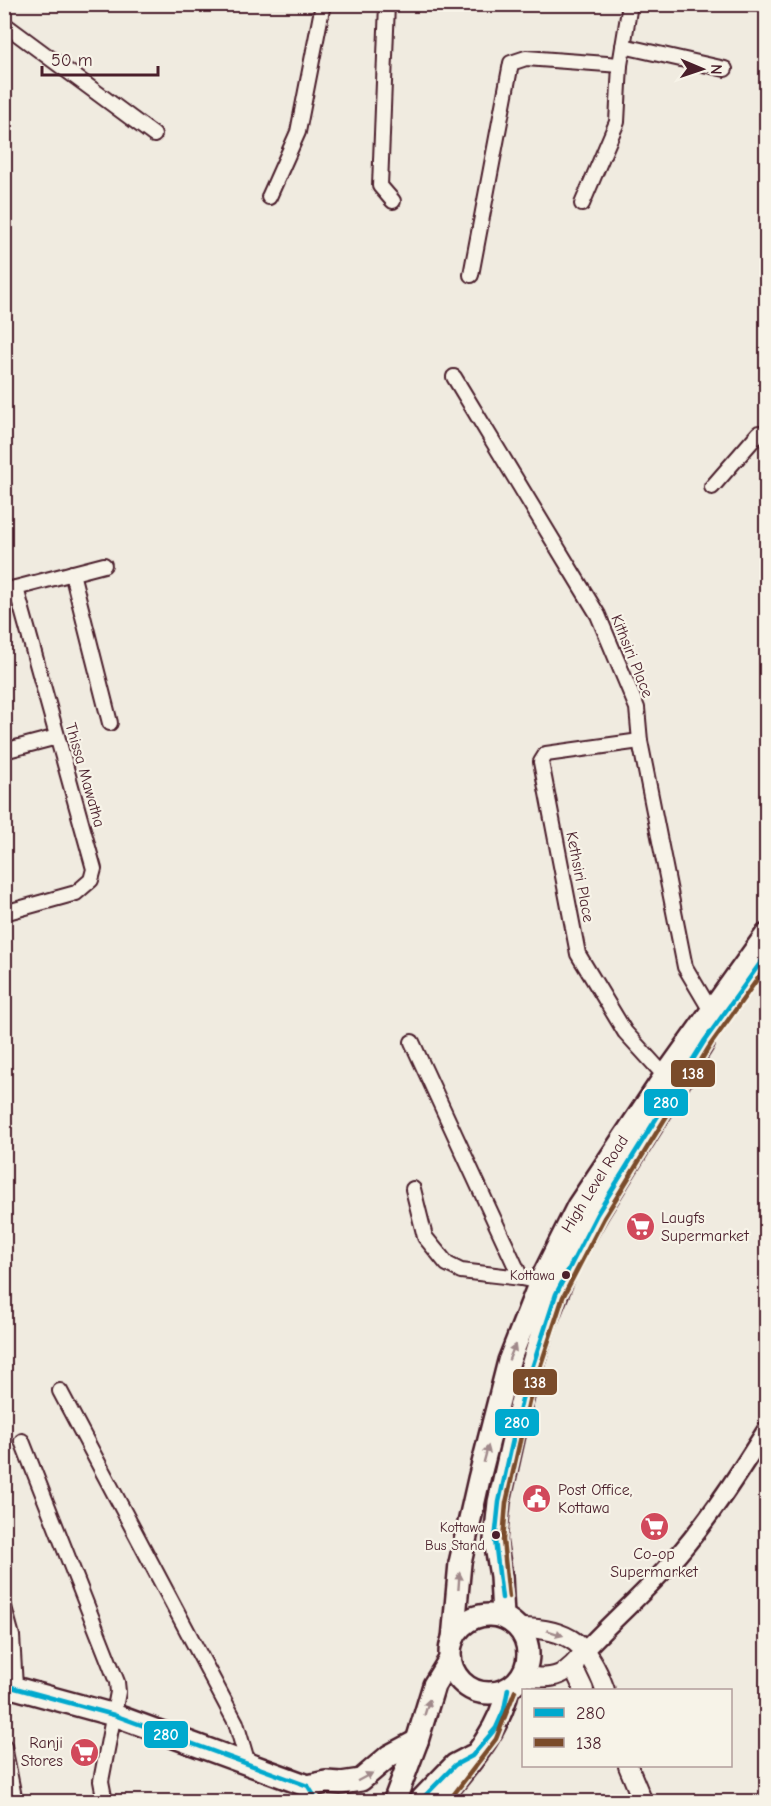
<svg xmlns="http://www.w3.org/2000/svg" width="771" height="1806" viewBox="0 0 771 1806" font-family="'Comic Neue',sans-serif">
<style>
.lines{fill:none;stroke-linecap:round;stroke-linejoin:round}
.minor-casing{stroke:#4a1f2b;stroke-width:18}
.tertiary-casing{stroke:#4a1f2b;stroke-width:21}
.secondary-casing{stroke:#4a1f2b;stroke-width:22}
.primary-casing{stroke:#4a1f2b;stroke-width:26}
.trunk-casing{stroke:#4a1f2b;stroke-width:26}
.minor{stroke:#f7f3e8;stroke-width:14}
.tertiary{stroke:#f7f3e8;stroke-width:16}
.secondary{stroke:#f7f3e8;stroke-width:18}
.primary{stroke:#f7f3e8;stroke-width:21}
.trunk{stroke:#f7f3e8;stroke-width:21}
.bus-1-casing{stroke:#f7f3e8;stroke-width:9}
.bus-2-casing{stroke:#f7f3e8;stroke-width:9}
.bus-1{stroke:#00a9ce;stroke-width:4.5}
.bus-2{stroke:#7a4b2a;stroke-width:4.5}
.oneway{fill:#a0898a}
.bus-dot{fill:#4a1f2b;stroke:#f7f3e8;stroke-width:2}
.labels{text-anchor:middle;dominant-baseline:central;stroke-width:4.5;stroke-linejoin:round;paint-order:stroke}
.bus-label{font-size:14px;fill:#4a1f2b;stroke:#f7f3e8;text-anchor:end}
.street-label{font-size:16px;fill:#4a1f2b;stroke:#f7f3e8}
.poi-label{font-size:16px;fill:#4a1f2b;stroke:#f7f3e8;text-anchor:start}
.line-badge{stroke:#f7f3e8;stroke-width:2}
.badge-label{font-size:16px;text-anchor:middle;font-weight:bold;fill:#fff}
</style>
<rect width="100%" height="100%" fill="#f0ebe0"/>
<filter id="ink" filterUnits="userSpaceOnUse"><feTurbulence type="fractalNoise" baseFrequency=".0167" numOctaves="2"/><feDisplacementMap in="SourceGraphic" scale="12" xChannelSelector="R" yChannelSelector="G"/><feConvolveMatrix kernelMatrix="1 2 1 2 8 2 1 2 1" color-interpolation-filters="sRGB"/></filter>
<g filter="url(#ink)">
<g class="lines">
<defs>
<g id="minor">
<path d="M387,4L380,186L393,201"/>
<path d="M4,24L154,135"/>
<path d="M623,46L725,69"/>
<path d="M269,197L298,132L323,4"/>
<path d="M582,204L617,122L620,65L630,4"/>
<path d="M471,275L511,63L526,58L620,65"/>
<path d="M454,377L598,615L637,708L640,741L685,967L711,1011"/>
<path d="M712,487L759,433L766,435"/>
<path d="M72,573L110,723"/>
<path d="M4,591L104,565"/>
<path d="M640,741L546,754L541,762L578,954L625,1032L665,1076"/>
<path d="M4,751L57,737"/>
<path d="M4,913L76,893L91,880L94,869L16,588"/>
<path d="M412,1042L521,1278L540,1282"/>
<path d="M413,1189L425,1237L447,1264L461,1271L521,1278"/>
<path d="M60,1391L236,1723L249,1767"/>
<path d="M22,1441L117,1682L118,1692L101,1781L105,1802"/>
<path d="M4,1607L12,1636L15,1687"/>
<path d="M4,1746L15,1802"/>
</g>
<path id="tertiary" d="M586,1649C616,1617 650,1588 679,1554C712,1515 739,1473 766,1430"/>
<g id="secondary">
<path d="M520,1628C570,1628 589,1645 605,1690"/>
<path d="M573,1667L584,1690"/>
<path d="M522,1676C555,1681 567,1676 586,1649"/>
<path d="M628,1766L643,1802"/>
</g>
<g id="primary">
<path d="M4,1685L114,1715L308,1786L326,1782L341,1783L361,1780L389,1756L417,1741"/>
<path d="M419,1802L455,1765L472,1756"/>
</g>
<g id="trunk">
<circle cx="489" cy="1654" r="39"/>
<path d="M503,1617L501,1576L495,1540L499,1502L522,1399L544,1326L567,1268L597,1214L703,1043"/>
<path d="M453,1639L460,1563L479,1479L509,1361L540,1282L578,1206L665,1076L766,935"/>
<path d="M394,1802L417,1741L434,1685L450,1659"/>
<path d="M438,1802C466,1767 499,1733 508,1689"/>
</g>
</defs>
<use href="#minor" class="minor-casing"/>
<use href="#tertiary" class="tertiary-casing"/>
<use href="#secondary" class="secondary-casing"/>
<use href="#primary" class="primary-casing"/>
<use href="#trunk" class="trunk-casing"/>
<use href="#minor" class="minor"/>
<use href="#tertiary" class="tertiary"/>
<use href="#secondary" class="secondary"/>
<use href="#primary" class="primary"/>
<use href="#trunk" class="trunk"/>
<defs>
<g id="bus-1">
<path d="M502,1598L495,1540L499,1502L522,1399L556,1294L597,1214L705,1040L766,955"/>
<path d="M4,1685L114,1715L308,1786L318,1802"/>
<path d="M419,1802L455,1765L472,1756L496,1728L504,1710L508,1689"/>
</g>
<g id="bus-2">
<path d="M509,1597L503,1540L506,1503L529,1401L563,1297L604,1218L711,1044L766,967"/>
<path d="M448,1802L496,1739L515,1691"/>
</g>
</defs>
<use href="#bus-1" class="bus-1-casing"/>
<use href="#bus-2" class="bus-2-casing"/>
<use href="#bus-1" class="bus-1"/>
<use href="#bus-2" class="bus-2"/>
</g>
<defs><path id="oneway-solid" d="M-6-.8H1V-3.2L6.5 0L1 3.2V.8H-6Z" transform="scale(1.5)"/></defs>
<g class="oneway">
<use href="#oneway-solid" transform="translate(512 1352) rotate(-68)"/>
<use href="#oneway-solid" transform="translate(486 1454) rotate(-75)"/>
<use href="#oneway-solid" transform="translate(459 1581) rotate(-86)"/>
<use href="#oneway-solid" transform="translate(555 1633) rotate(18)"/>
<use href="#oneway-solid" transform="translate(427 1707) rotate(-73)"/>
<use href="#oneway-solid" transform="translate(365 1777) rotate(-28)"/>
</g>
</g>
<defs>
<symbol id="supermarket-disc" viewBox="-11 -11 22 22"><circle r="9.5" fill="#d1495b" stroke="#f7f3e8"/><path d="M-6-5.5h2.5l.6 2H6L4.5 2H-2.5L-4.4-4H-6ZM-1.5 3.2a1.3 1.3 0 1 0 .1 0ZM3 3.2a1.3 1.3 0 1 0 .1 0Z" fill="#fff"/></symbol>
<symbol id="civic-disc" viewBox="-11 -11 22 22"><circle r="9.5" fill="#d1495b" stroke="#f7f3e8"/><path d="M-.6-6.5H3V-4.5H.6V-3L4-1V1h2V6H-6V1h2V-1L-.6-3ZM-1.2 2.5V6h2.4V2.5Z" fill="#fff"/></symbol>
</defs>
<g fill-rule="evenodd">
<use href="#supermarket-disc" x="624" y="1210" width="33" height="33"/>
<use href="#civic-disc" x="520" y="1482" width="33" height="33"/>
<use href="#supermarket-disc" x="638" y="1510" width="33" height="33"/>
<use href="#supermarket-disc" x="68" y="1736" width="33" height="33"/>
</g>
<g class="bus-dot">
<circle cx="566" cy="1275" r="5"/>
<circle cx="496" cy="1535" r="5"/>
</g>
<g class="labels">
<g class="bus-label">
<text x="555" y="1275">Kottawa</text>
<text x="485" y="1527">Kottawa<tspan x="485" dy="18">Bus Stand</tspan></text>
</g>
<g class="street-label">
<text transform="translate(632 656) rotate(68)">Kithsiri Place</text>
<text transform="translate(85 775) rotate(74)">Thissa Mawatha</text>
<text transform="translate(580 877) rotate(79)">Kethsiri Place</text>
<text transform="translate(595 1184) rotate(-58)">High Level Road</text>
</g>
<g class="poi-label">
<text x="661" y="1218">Laugfs<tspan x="661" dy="18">Supermarket</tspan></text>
<text x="558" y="1490">Post Office,<tspan x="558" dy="18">Kottawa</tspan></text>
<text x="654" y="1554" text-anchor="middle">Co-op<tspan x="654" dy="18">Supermarket</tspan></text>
<text x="63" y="1743" text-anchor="end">Ranji<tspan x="63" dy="18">Stores</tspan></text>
</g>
</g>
<g class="line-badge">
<rect x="670" y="1059" width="46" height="29" rx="6" fill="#7a4b2a"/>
<rect x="643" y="1088" width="46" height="29" rx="6" fill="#00a9ce"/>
<rect x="512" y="1368" width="46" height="28" rx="6" fill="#7a4b2a"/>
<rect x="494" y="1408" width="46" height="29" rx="6" fill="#00a9ce"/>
<rect x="143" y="1720" width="46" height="29" rx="6" fill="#00a9ce"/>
</g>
<g class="badge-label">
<text x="693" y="1079">138</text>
<text x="666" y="1108">280</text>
<text x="535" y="1388">138</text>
<text x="517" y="1428">280</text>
<text x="166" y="1740">280</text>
</g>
<rect width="771" height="1806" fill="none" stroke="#f7f3e8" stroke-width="24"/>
<rect x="12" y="12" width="747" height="1782" fill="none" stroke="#4a1f2b" stroke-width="2" filter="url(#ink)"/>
<rect x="522" y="1689" width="210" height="78" fill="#f7f3e8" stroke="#b29e9c" stroke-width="1.5"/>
<rect x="534" y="1708" width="30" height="9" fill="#00a9ce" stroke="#b29e9c" stroke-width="1.5"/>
<text x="576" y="1719" font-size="18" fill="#4a1f2b">280</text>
<rect x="534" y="1738" width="30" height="9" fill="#7a4b2a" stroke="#b29e9c" stroke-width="1.5"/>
<text x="576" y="1749" font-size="18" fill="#4a1f2b">138</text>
<g transform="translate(702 69) rotate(92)" stroke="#f7f3e8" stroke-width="4.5" paint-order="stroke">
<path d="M0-4.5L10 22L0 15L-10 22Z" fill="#4a1f2b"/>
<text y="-9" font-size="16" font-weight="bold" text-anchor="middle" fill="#4a1f2b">N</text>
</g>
<path d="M42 66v9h116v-9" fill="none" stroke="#4a1f2b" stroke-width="3"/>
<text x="51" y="66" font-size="18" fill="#4a1f2b" stroke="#f7f3e8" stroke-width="4.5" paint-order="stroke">50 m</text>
</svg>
